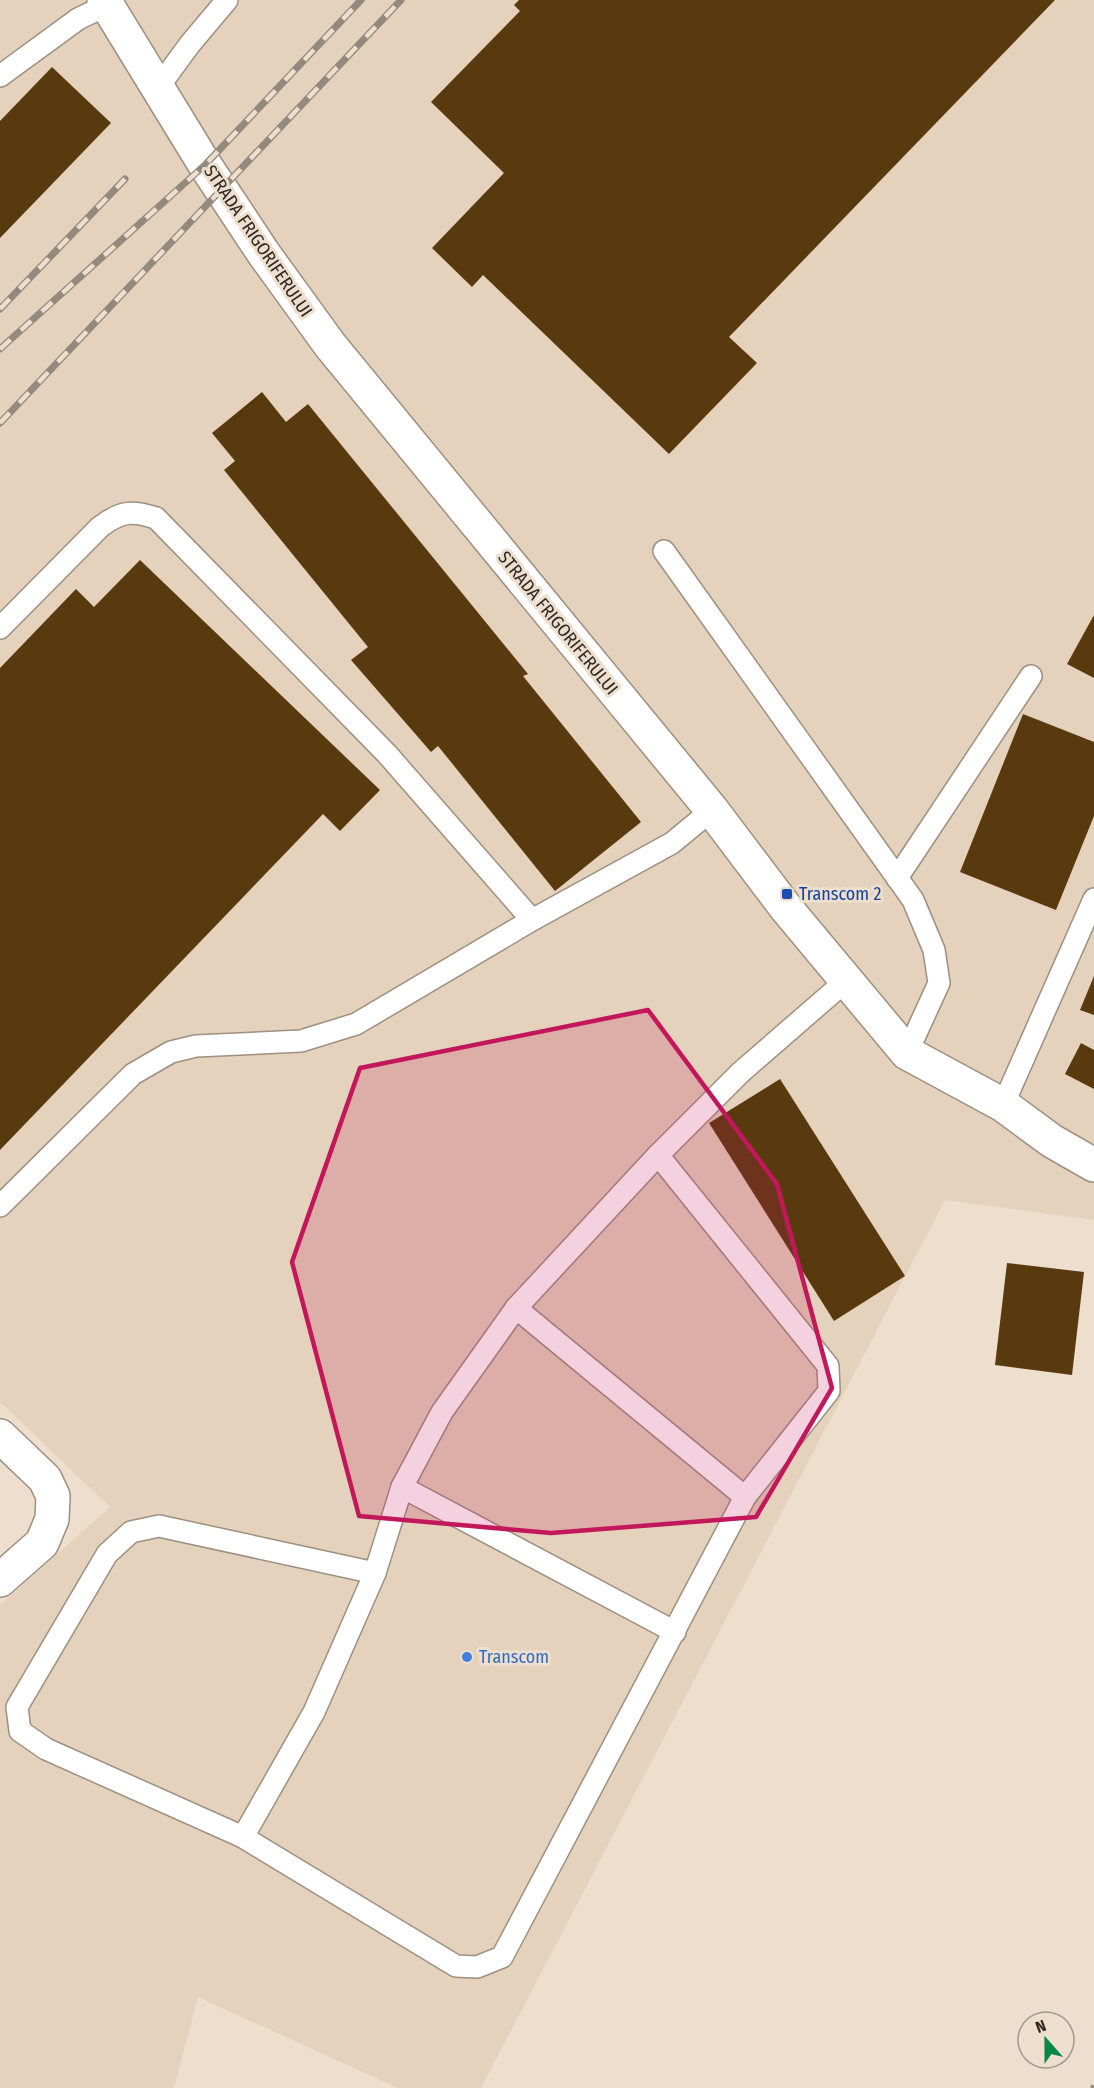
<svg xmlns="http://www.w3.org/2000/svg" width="1094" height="2088" viewBox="0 0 1094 2088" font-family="'Fira Sans Condensed',sans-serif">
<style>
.built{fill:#e4d2bc}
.building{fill:#593a0e}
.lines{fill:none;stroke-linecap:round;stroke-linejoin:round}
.lane-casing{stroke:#9d9081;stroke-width:24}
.street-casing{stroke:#9d9081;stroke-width:36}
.path{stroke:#92887c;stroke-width:4;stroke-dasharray:3 4.5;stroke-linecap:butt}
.lane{stroke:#fff;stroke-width:21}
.street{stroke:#fff;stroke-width:33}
.rail-casing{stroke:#94897e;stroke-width:7}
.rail{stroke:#eddece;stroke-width:4.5;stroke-dasharray:14;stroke-linecap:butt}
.marked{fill:#c2185b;fill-opacity:0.2;stroke:#c2185b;stroke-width:4.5;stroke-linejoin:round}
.transit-dot{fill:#1a4fb4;stroke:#eddece;stroke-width:2}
.shop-dot{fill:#3f7fe0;stroke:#eddece;stroke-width:2}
.labels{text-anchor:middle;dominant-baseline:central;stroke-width:6;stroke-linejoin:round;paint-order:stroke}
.street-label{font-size:18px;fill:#2f2923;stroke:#eddece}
.transit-label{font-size:18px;fill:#164399;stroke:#eddece;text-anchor:start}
.shop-label{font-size:18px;fill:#366cbe;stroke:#eddece;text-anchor:start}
</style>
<rect width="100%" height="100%" fill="#eddece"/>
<path class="built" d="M0,0H1094V1220L945,1200L481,2088H398L198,1997L174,2088H0V1605L110,1507L0,1402Z"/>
<g class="building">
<path d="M519,0H1055L729,337L757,363L669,454L483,275L472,287L432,248L504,173L431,102L520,11L514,5Z"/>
<path d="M52,67L111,123L0,238V121Z"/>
<path d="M262,392L286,422L308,404L528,674L523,676L641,822L555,891L438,746L431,752L351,660L368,647L224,470L235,461L212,433Z"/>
<path d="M140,560L380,790L340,831L323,814L0,1150V668L76,589L94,607Z"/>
<path d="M1094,615V678L1067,664Z"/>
<path d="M1023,714L1094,742V816L1056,910L960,872Z"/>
<path d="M1094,976V1015L1080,1010Z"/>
<path d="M1081,1043L1094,1050V1089L1065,1074Z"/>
<path d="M780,1079L905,1276L834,1321L709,1123Z"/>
<path d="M1007,1263L1084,1272L1072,1375L995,1365Z"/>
</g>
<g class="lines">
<defs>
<g id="lane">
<path d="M0,76L78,19L107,5"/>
<path d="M157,89L190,44L227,0"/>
<path d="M664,551L913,900L934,950L939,983L907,1053"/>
<path d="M0,628L100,527C121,511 132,510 156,518L387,754L532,920"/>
<path d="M897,878L1031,676"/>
<path d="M1003,1105L1094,899"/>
<path d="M658,1155L828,1366L829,1391L745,1497"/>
<path d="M0,1206L133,1074L171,1052L196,1046L301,1041L356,1024L532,920L672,843L712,810"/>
<path d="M402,1487L675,1632"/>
<path d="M375,1573L159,1526L131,1532L107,1554L17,1707L20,1731L46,1749L243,1837L456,1966L477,1967L502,1957L745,1497L516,1308"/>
<path d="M243,1837L314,1712L375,1573L402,1487L442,1412L516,1308L658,1155L741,1072L847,980"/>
</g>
<g id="street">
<path d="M104,0L205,165L264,254L330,345L712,810L786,908L907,1053L1003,1105L1052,1141L1094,1165"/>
<path d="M0,1436L45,1479L53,1496L52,1519L42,1543L0,1580"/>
</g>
</defs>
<use href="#lane" class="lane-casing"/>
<use href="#street" class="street-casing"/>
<path class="path" d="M1092,2088L1094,2083"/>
<use href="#lane" class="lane"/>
<use href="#street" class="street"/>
<defs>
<g id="rail">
<path d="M0,309L125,179"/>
<path d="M0,349L205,165L361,0"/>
<path d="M0,423L401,0"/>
</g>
</defs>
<use href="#rail" class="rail-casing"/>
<use href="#rail" class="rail"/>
</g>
<path class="marked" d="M648,1010L777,1184L832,1388L756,1517L551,1533L359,1516L292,1262L360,1068Z"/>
<rect class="transit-dot" x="781" y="888" width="12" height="12" rx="3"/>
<circle class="shop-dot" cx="467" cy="1657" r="6"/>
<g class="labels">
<g class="street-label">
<text transform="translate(258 241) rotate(56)">STRADA FRIGORIFERULUI</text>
<text transform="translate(558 623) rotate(51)">STRADA FRIGORIFERULUI</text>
</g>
<g class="transit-label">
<text x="799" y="894">Transcom 2</text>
</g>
<g class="shop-label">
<text x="479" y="1657">Transcom</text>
</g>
</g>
<g transform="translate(1046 2040) rotate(339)"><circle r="28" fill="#eddece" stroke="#a1968a" stroke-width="1.5"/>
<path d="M0-4.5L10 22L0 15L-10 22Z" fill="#048944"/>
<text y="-9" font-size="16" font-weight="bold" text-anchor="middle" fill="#2f2923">N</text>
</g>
</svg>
